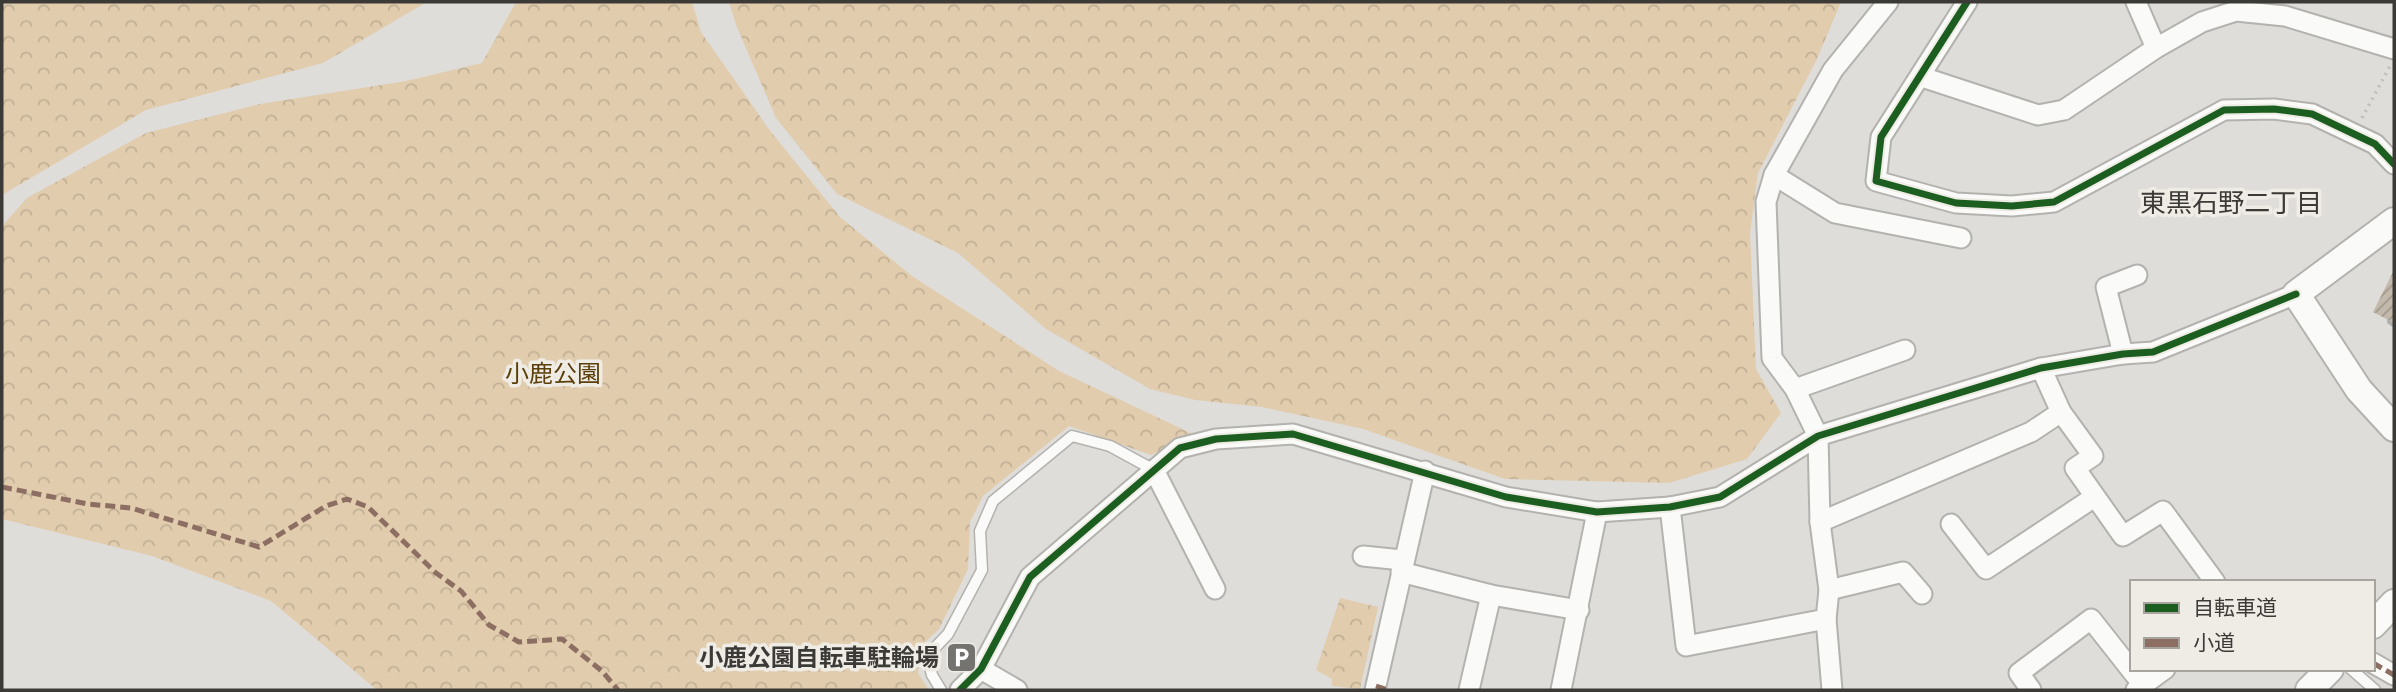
<svg xmlns="http://www.w3.org/2000/svg" width="2396" height="692" viewBox="0 0 2396 692" font-family="'Asap Condensed','Noto Sans JP',sans-serif">
<style>
.forest{fill:url(#forest-crowns)}
.shadow{fill:#0003}
.building{fill:url(#building-hatch)}
.lines{fill:none;stroke-linecap:round;stroke-linejoin:round}
.lane-casing{stroke:#b3b2af;stroke-width:13}
.street-casing{stroke:#b3b2af;stroke-width:23}
.secondary-casing{stroke:#b3b2af;stroke-width:30}
.path{stroke:#bebebb;stroke-width:3.5;stroke-dasharray:2 5;stroke-linecap:butt}
.lane{stroke:#fafaf9;stroke-width:10}
.street{stroke:#fafaf9;stroke-width:19}
.secondary{stroke:#fafaf9;stroke-width:26}
.quiet{stroke:#8d6e63;stroke-width:5;stroke-dasharray:10 5;stroke-linecap:butt}
.cycleway-casing{stroke:#efebe5;stroke-width:11}
.cycleway{stroke:#1b5e20;stroke-width:7}
.labels{text-anchor:middle;dominant-baseline:central;stroke-width:7;stroke-linejoin:round;paint-order:stroke}
.park-label{font-size:24px;fill:#5c400b;stroke:#efebe5}
.poi-label{font-size:24px;font-weight:bold;fill:#3b3a37;stroke:#efebe5;text-anchor:end}
.neighbourhood-label{font-size:26px;fill:#3b3a37;stroke:#efebe5}
</style>
<defs>
<pattern id="forest-crowns" width="20" height="18" patternUnits="userSpaceOnUse" patternTransform="scale(1.75)"><rect width="20" height="18" fill="#e1ccad"/><path d="M2 6a3 3 0 1 1 6 0M12 15a3 3 0 1 1 6 0" fill="none" stroke="#c2b095"/></pattern>
<pattern id="building-hatch" width="6" height="6" patternUnits="userSpaceOnUse" patternTransform="scale(1.75)"><rect width="6" height="6" fill="#c3baac"/><path d="M-1 1l2-2M0 6l6-6M5 7l2-2" fill="none" stroke="#a0988d"/></pattern>
</defs>
<rect width="100%" height="100%" fill="#dfddda"/>
<g class="forest">
<path d="M2,2H427L323,63L146,110L2,195Z"/>
<path d="M516,2H692L701,32L771,132L840,217L912,276L1059,371L1195,435L1151,455L1069,426L983,496L970,522L968,569L939,629L922,645L918,673L929,690H377L271,601L152,556L2,519V226L27,198L146,133L260,104L406,81L482,63Z"/>
<path d="M729,2H1841L1817,59L1758,173L1750,233L1756,369L1781,413L1747,459L1669,483L1505,479L1363,429L1262,407L1195,400L1150,389L1046,329L958,253L837,194L776,118L736,25Z"/>
<path d="M1340,598L1378,607L1360,689L1332,686V679L1316,670Z"/>
</g>
<path class="shadow" d="M2389,285L2394,288V328L2387,323Z"/>
<path class="building" d="M2394,270V323L2373,312Z"/>
<g class="lines">
<defs>
<g id="lane">
<path d="M2351,669L2375,690"/>
<path d="M941,690L932,675L927,656L948,634L982,570L980,531L993,501L1072,436L1110,446L1154,470"/>
</g>
<g id="street">
<path d="M1967,2L1881,137L1876,181L1956,203L2012,206L2054,202L2224,110L2274,109L2312,114L2375,144L2394,164"/>
<path d="M2136,2L2156,48"/>
<path d="M1922,77L2038,115L2064,110L2156,48L2202,22L2236,11L2285,16L2394,49"/>
<path d="M1774,175L1835,213L1961,238"/>
<path d="M2123,354L2106,287L2137,275"/>
<path d="M2041,368L2061,412L2093,456L2075,468L2123,536L2163,511L2215,582"/>
<path d="M1795,389L1905,350"/>
<path d="M1154,470L1215,589"/>
<path d="M1670,507L1686,646L1826,619"/>
<path d="M1820,522L2031,432L2061,412"/>
<path d="M1951,524L1986,569L2093,498"/>
<path d="M1363,556L1402,560"/>
<path d="M1401,572L1491,595L1579,610"/>
<path d="M1829,590L1903,572L1922,594"/>
<path d="M2373,663L2394,675"/>
<path d="M981,669L1017,690"/>
<path d="M960,690L981,669L1030,577L1180,448L1216,439L1293,434L1506,497L1597,512L1670,507L1720,497L1818,436L2041,368L2123,354L2153,352L2296,294"/>
<path d="M1375,690L1425,471"/>
<path d="M1469,690L1491,595"/>
<path d="M1561,690L1597,512"/>
<path d="M1832,690L1826,619L1829,590L1820,522L1818,436L1795,389L1772,358L1766,202L1774,175L1833,70L1888,2"/>
<path d="M2031,690L2019,673L2091,619L2143,685"/>
<path d="M2136,690L2165,669"/>
</g>
<g id="secondary">
<path d="M2394,221L2296,294L2359,390L2394,428"/>
<path d="M2373,625L2394,603"/>
<path d="M2309,690L2330,669"/>
</g>
</defs>
<use href="#lane" class="lane-casing"/>
<use href="#street" class="street-casing"/>
<use href="#secondary" class="secondary-casing"/>
<path class="path" d="M2362,118L2390,66"/>
<use href="#lane" class="lane"/>
<use href="#street" class="street"/>
<use href="#secondary" class="secondary"/>
<g class="quiet">
<path d="M2,487L88,504L131,508L259,547L326,506L347,499L368,507L436,573L461,591L489,625L519,642L562,639L602,671L618,690"/>
<path d="M2373,663L2394,675"/>
<path d="M1376,686L1388,690"/>
</g>
<defs>
<g id="cycleway">
<path d="M1967,2L1881,137L1876,181L1956,203L2012,206L2054,202L2224,110L2274,109L2312,114L2375,144L2394,164"/>
<path d="M960,690L981,669L1030,577L1180,448L1216,439L1293,434L1506,497L1597,512L1670,507L1720,497L1818,436L2041,368L2123,354L2153,352L2296,294"/>
</g>
</defs>
<use href="#cycleway" class="cycleway-casing"/>
<use href="#cycleway" class="cycleway"/>
</g>
<defs>
<symbol id="parking-square" viewBox="-11 -11 22 22"><rect x="-9" y="-9" width="18" height="18" rx="4" fill="#747370" stroke="#efebe5"/><path d="M-3.5-5.5H1a3.5 3.5 0 0 1 0 7H-1V5.5H-3.5ZM-1-3.4V-.6H.8a1.4 1.4 0 0 0 0-2.8Z" fill="#fff"/></symbol>
</defs>
<g fill-rule="evenodd">
<use href="#parking-square" x="944" y="640" width="35" height="35"/>
</g>
<g class="labels">
<g class="park-label">
<text x="553" y="373">小鹿公園</text>
</g>
<g class="poi-label">
<text x="939" y="657">小鹿公園自転車駐輪場</text>
</g>
<g class="neighbourhood-label">
<text x="2231" y="203">東黒石野二丁目</text>
</g>
</g>
<rect width="2396" height="692" fill="none" stroke="#3b3a37" stroke-width="7"/>
<rect x="2130" y="580" width="245" height="91" fill="#efebe5" stroke="#a7a49f" stroke-width="2"/>
<rect x="2144" y="603" width="35" height="10" fill="#1b5e20" stroke="#a7a49f" stroke-width="2"/>
<text x="2193" y="615" font-size="21" fill="#3b3a37">自転車道</text>
<rect x="2144" y="638" width="35" height="10" fill="#8d6e63" stroke="#a7a49f" stroke-width="2"/>
<text x="2193" y="650" font-size="21" fill="#3b3a37">小道</text>
</svg>
